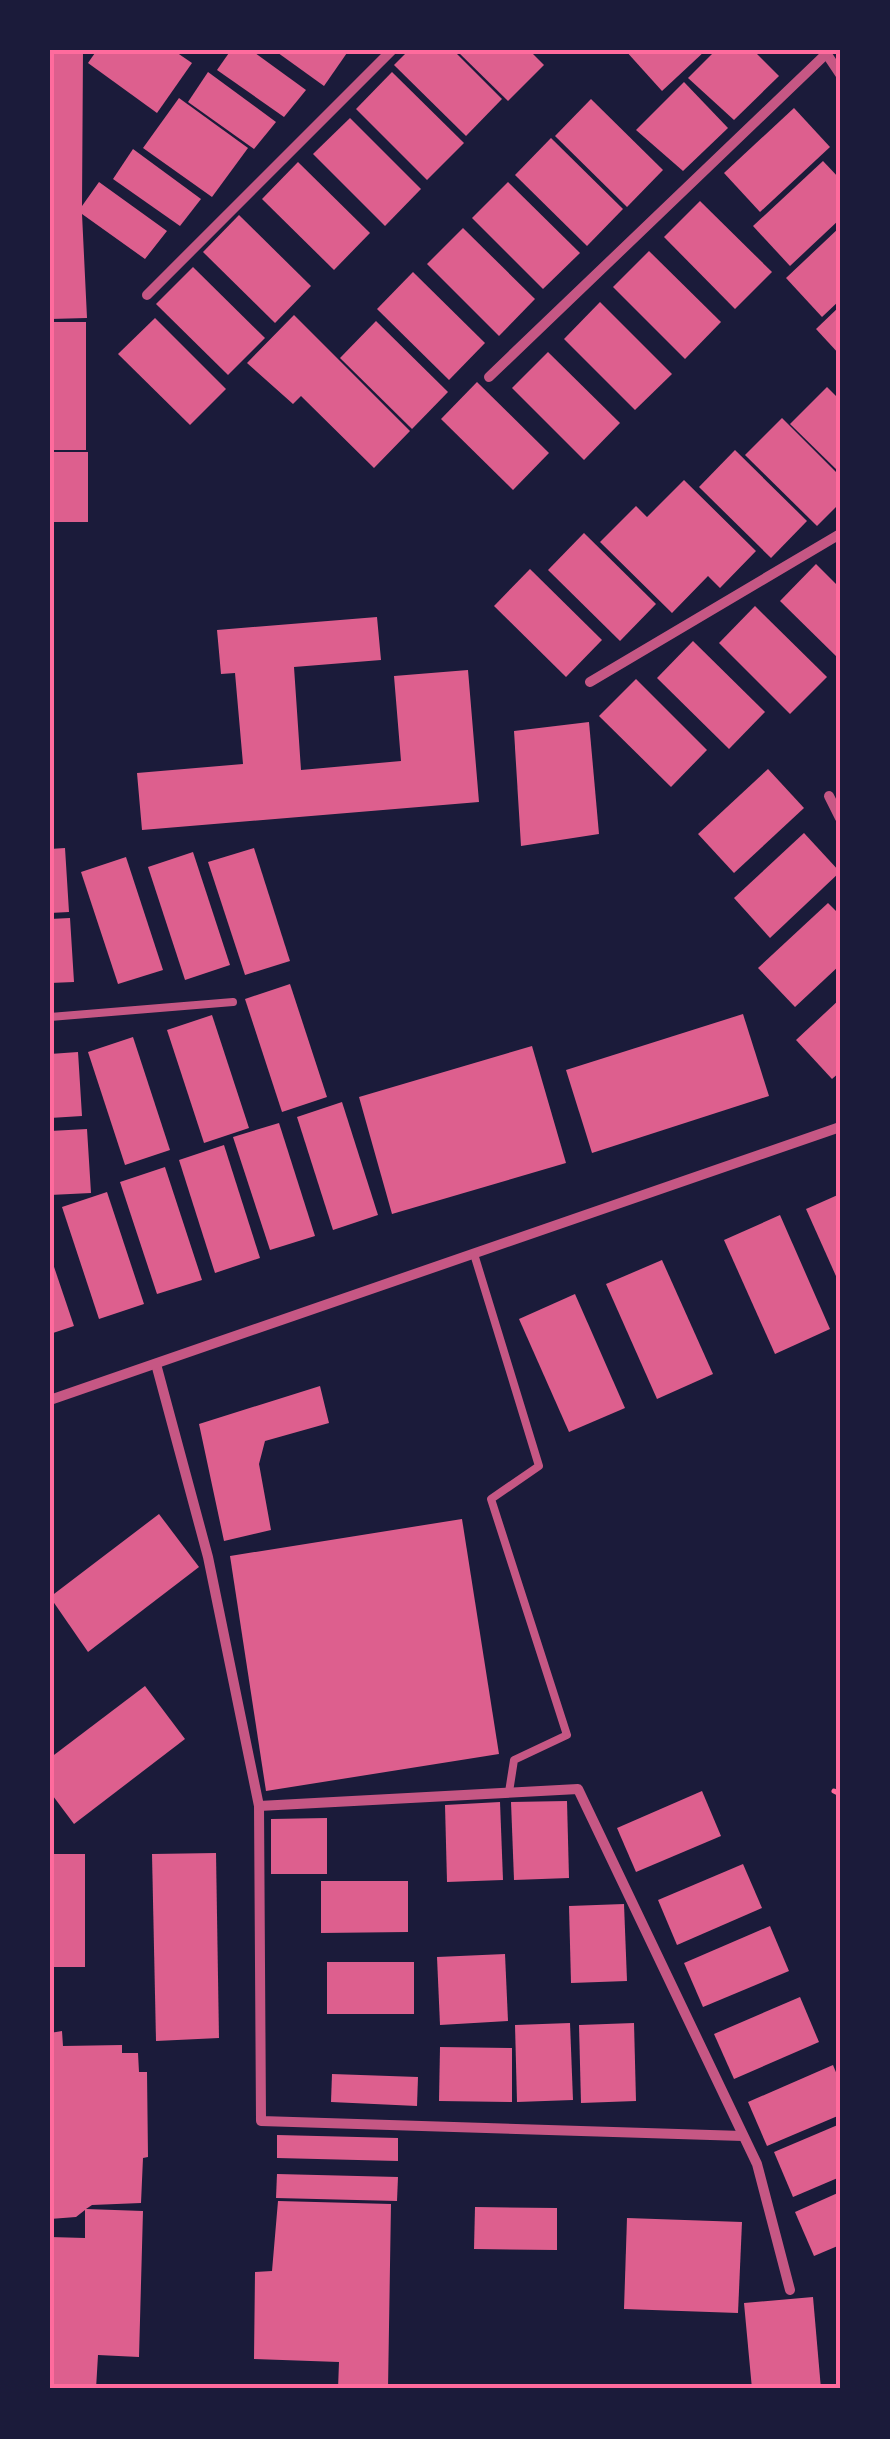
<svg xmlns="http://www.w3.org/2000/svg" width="890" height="2439" viewBox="0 0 890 2439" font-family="'PT Sans Narrow',sans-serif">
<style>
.building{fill:#dd5f8e}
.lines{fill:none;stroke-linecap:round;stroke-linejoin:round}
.path{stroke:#ff6b9d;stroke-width:5}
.service{stroke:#c65784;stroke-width:8}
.minor{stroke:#c65784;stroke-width:10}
.neatline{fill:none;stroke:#ff6b9d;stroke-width:4}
</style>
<rect width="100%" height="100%" fill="#1b1b3a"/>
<g class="building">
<path d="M50,50H83L82,206L99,182L167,231L145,259L82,214L87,318L50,319Z"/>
<path d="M97,50H173L192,63L157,113L88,63Z"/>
<path d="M231,50H251L306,90L284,117L217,70Z"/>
<path d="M274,50H349L324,86Z"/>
<path d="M409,50H453L502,99L466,136L394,65Z"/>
<path d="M456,50H529L544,65L508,101Z"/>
<path d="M625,50H706L662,91Z"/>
<path d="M716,50H753L779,76L734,120L688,78Z"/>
<path d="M208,72L276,122L254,149L188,102Z"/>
<path d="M392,72L464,143L427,180L356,109Z"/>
<path d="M684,82L728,128L683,171L636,130Z"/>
<path d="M179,98L248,148L212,197L143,148Z"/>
<path d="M591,99L663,170L627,207L555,136Z"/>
<path d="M794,108L830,147L760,212L724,173Z"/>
<path d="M350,118L421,189L385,226L313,154Z"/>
<path d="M551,138L623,209L587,246L515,175Z"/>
<path d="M133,149L201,199L180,226L113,179Z"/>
<path d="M823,161L840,179V219L790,266L753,226Z"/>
<path d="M298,162L370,233L334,270L262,199Z"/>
<path d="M508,182L580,253L543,289L472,218Z"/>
<path d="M700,201L772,272L735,309L664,237Z"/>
<path d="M239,215L311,286L275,323L203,252Z"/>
<path d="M840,227V300L822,317L786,278Z"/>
<path d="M463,228L535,299L499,336L427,264Z"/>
<path d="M649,251L721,322L685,359L613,287Z"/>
<path d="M193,267L265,338L228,375L156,304Z"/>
<path d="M413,272L485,343L449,380L377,309Z"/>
<path d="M600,302L672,374L635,410L564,339Z"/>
<path d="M840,306V355L816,329Z"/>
<path d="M294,315L410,431L374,468L301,396L293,404L247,363Z"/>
<path d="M155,318L226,389L190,425L118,354Z"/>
<path d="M376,321L448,392L412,429L340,358Z"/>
<rect x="50" y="322" width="36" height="128"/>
<path d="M548,352L620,423L584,460L512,388Z"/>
<path d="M477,382L549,453L513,490L441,419Z"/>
<path d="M827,387L840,400V473L790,424Z"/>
<path d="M782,418L840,476V503L817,526L745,455Z"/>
<path d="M735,450L807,521L771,558L699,487Z"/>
<rect x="50" y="452" width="38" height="70"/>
<path d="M684,480L756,551L720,588L708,576L672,613L600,542L636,506L647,517Z"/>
<path d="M584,533L656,604L620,641L548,570Z"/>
<path d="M816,564L840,588V660L780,601Z"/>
<path d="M530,569L602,640L566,677L494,606Z"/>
<path d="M755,606L827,677L790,714L719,643Z"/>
<path d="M377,617L381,660L294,667L301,770L401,761L394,676L468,670L479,802L142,830L137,773L243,764L235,673L221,674L217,630Z"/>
<path d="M693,641L765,712L729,749L657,678Z"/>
<path d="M636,679L707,750L671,787L599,716Z"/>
<path d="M589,722L599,834L521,846L514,731Z"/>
<path d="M768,769L804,808L734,873L698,834Z"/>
<path d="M804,833L840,872L770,938L734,898Z"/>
<path d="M65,848L69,912L50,913V849Z"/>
<path d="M254,848L290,961L245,975L208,862Z"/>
<path d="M193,852L230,965L185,980L148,867Z"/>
<path d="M126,857L163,970L118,984L81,872Z"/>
<path d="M828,903L840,915V965L795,1007L758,968Z"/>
<path d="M70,918L74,982L50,983V919Z"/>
<path d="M290,984L327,1097L282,1112L245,999Z"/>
<path d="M840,999V1072L832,1079L796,1040Z"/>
<path d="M743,1014L769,1096L592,1153L566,1070Z"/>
<path d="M212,1015L249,1128L204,1143L167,1030Z"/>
<path d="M133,1037L170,1150L125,1165L88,1052Z"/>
<path d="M532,1046L566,1163L392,1214L359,1097Z"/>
<path d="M78,1052L82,1116L50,1118V1054Z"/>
<path d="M342,1102L378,1215L333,1230L297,1117Z"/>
<path d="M279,1123L315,1236L270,1250L233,1137Z"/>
<path d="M87,1129L91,1193L50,1195V1131Z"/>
<path d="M224,1145L260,1258L215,1273L179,1160Z"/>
<path d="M165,1167L202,1280L157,1294L120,1182Z"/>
<path d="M107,1192L144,1304L99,1319L62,1207Z"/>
<path d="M840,1194V1285L806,1209Z"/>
<path d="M780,1215L830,1329L775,1354L724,1240Z"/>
<path d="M50,1255L74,1326L50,1334Z"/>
<path d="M662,1260L713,1374L657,1399L606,1284Z"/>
<path d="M575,1294L625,1408L569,1432L519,1319Z"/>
<path d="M320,1386L329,1423L265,1441L259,1464L271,1530L224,1541L199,1424Z"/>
<path d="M159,1514L199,1567L88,1652L50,1597Z"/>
<path d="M462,1519L499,1754L266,1791L230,1556Z"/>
<path d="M145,1686L185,1739L74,1824L50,1792V1758Z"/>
<path d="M702,1791L721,1836L636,1872L617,1828Z"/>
<path d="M567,1801L569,1878L514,1880L511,1802Z"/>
<path d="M500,1802L503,1880L447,1882L445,1805Z"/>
<path d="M327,1818V1874H271V1819Z"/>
<path d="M216,1853L219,2038L156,2041L152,1854Z"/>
<rect x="50" y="1854" width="35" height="113"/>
<path d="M743,1864L762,1908L677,1945L658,1900Z"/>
<path d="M321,1881H408V1932L321,1933Z"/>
<path d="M624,1904L627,1981L571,1983L569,1906Z"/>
<path d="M770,1926L789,1971L703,2007L684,1963Z"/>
<path d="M505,1954L508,2021L440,2025L437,1957Z"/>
<rect x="327" y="1962" width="87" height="52"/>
<path d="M800,1997L819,2042L734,2079L714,2034Z"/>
<path d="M570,2023L573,2100L517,2102L515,2025Z"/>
<path d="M634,2023L636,2101L581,2103L579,2025Z"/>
<path d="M62,2031L63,2046L122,2045V2053H138L139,2072H147L148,2157L143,2158L141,2203L92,2205L86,2209L143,2211L139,2357L98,2355L96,2389H50V2237L85,2238V2210L76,2217L50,2219V2033Z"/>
<path d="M440,2047L512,2048V2102L439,2101Z"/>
<path d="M833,2065L840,2082V2115L767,2146L748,2102Z"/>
<path d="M332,2074L418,2077L417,2106L331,2102Z"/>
<path d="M840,2124V2177L793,2197L774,2152Z"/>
<path d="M277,2135L398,2138V2161L277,2158Z"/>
<path d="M277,2174L398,2177L397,2201L276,2198Z"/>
<path d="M840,2192V2245L814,2256L795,2212Z"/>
<path d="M278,2201L391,2204L388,2389H338L339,2362L254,2359L255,2272L272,2271Z"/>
<path d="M475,2207L557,2208V2250L474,2249Z"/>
<path d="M627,2218L742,2222L738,2313L624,2309Z"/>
<path d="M813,2297L821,2389H752L744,2303Z"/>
</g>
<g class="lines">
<path class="path" d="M834,1791L840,1794"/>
<g class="service">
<path d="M50,1017L233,1002"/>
<path d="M474,1254L539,1466L491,1499L567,1735L514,1760L509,1792"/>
</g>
<g class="minor">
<path d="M824,50L840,74"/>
<path d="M147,295L392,50"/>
<path d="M489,377L826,54"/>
<path d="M590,682L840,534"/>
<path d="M829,796L840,818"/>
<path d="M156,1364L208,1557L259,1806L261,2121L743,2136"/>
<path d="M50,1400L840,1127"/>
<path d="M259,1806L578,1789L757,2164L790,2290"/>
</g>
</g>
<rect width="890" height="2439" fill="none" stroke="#1b1b3a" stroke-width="105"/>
<rect x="52" y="52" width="786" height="2334" class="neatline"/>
</svg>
